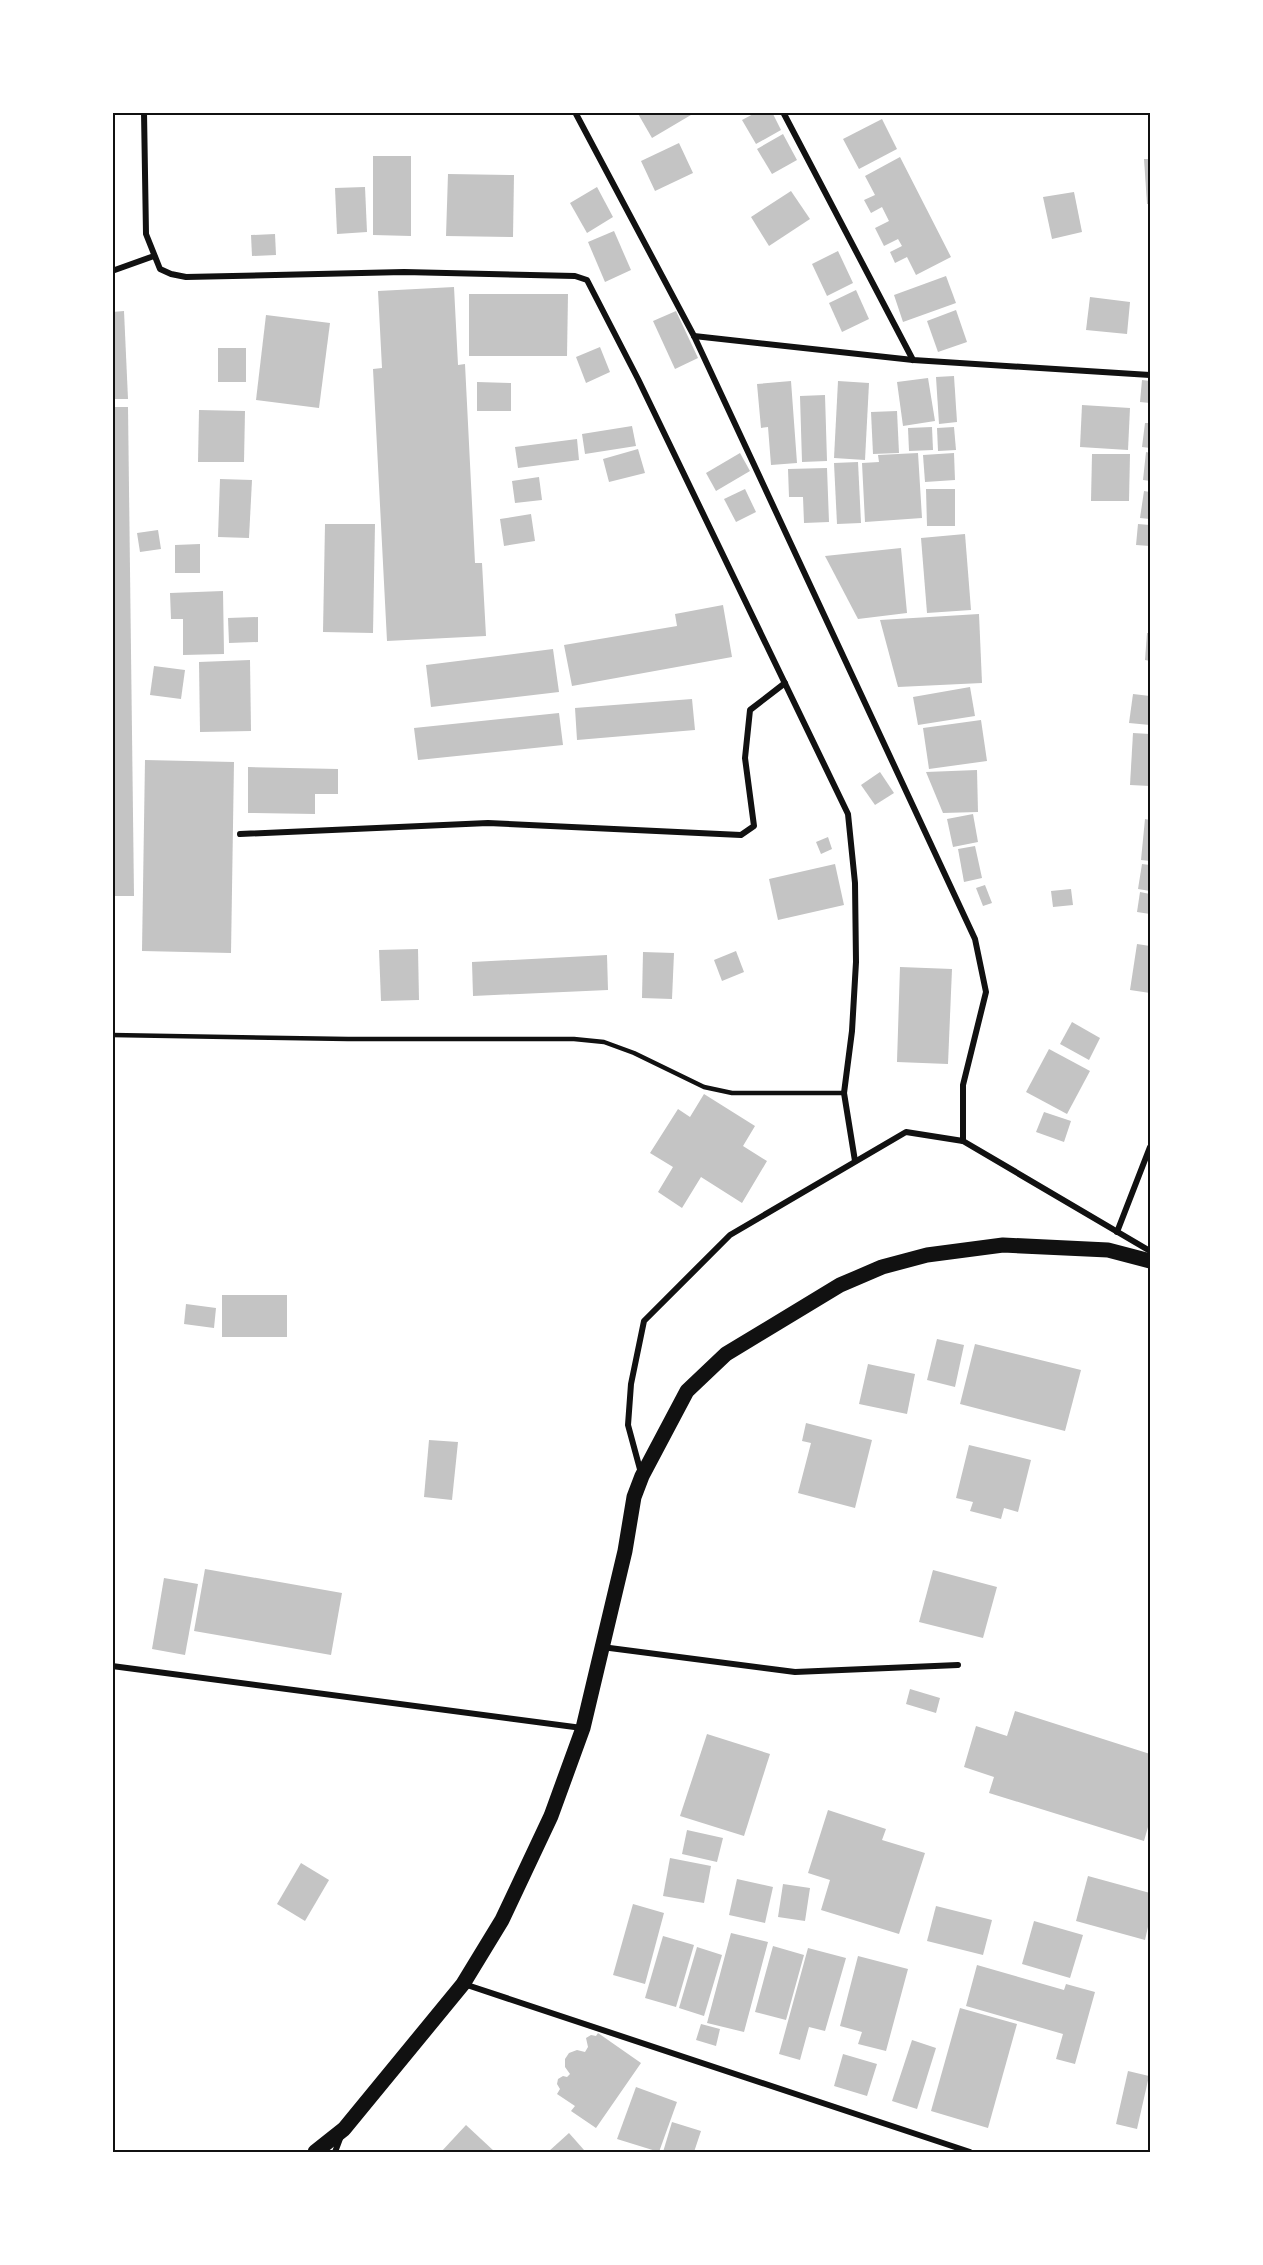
<svg xmlns="http://www.w3.org/2000/svg" width="1263" height="2265" viewBox="0 0 1263 2265" font-family="Cabin,sans-serif">
<style>
.building{fill:#c4c4c4}
.lines{fill:none;stroke-linecap:round;stroke-linejoin:round}
.service{stroke:#111;stroke-width:4.5}
.minor{stroke:#111;stroke-width:6}
.primary{stroke:#111;stroke-width:15}
.neatline{fill:none;stroke:#111;stroke-width:2}
</style>
<rect width="100%" height="100%" fill="#fff"/>
<g class="building">
<path d="M637,112H696L652,138Z"/>
<path d="M757,112H772L781,130L756,144L742,120Z"/>
<path d="M882,119L897,149L859,169L843,139Z"/>
<path d="M783,134L797,160L772,174L757,149Z"/>
<path d="M679,143L693,173L655,191L641,161Z"/>
<path d="M373,156H411V236L373,235Z"/>
<path d="M900,157L951,257L916,275L907,257L895,263L890,252L902,246L898,239L884,246L875,228L889,221L882,207L871,213L864,200L875,195L865,176Z"/>
<path d="M1144,159H1150V204H1147Z"/>
<path d="M448,174L514,175L513,237L446,236Z"/>
<path d="M365,187L367,232L337,234L335,188Z"/>
<path d="M597,187L613,217L587,233L570,203Z"/>
<path d="M791,191L810,219L769,246L751,217Z"/>
<path d="M1074,192L1082,232L1052,239L1043,197Z"/>
<path d="M614,231L631,270L605,282L588,242Z"/>
<path d="M275,234L276,255L252,256L251,235Z"/>
<path d="M838,251L853,283L827,296L812,264Z"/>
<path d="M946,276L956,303L903,322L894,295Z"/>
<path d="M454,287L458,365L465,364L475,563H482L486,636L387,641L373,369L382,368L378,291Z"/>
<path d="M856,290L869,319L842,332L829,303Z"/>
<path d="M469,294H568L567,356H469Z"/>
<path d="M1090,297L1130,302L1127,334L1086,330Z"/>
<path d="M956,310L967,342L938,352L927,321Z"/>
<path d="M124,311L128,399H112V312Z"/>
<path d="M676,311L698,358L675,369L653,321Z"/>
<path d="M266,315L330,323L319,408L256,400Z"/>
<path d="M600,347L610,372L586,383L576,357Z"/>
<rect x="218" y="348" width="28" height="34"/>
<path d="M954,376L957,422L939,424L936,377Z"/>
<path d="M928,378L935,421L903,426L897,382Z"/>
<path d="M1142,380L1150,381V403L1140,402Z"/>
<path d="M791,381L797,463L771,465L768,427L761,428L757,384Z"/>
<path d="M838,381L869,383L865,460L834,458Z"/>
<path d="M477,382L511,383V411H477Z"/>
<path d="M825,395L827,461L802,462L800,396Z"/>
<path d="M1082,405L1130,408L1128,450L1080,447Z"/>
<path d="M112,407H128L134,896H112Z"/>
<path d="M199,410L245,411L244,462H198Z"/>
<path d="M897,411L899,453L873,454L871,412Z"/>
<path d="M1145,423H1150V448L1142,447Z"/>
<path d="M632,426L636,446L585,454L582,434Z"/>
<path d="M932,427L933,450L909,451L908,428Z"/>
<path d="M954,427L956,450L938,451L937,428Z"/>
<path d="M577,439L579,460L518,468L515,447Z"/>
<path d="M638,449L645,473L609,482L603,459Z"/>
<path d="M1146,452L1150,453V481L1143,480Z"/>
<path d="M740,453L750,471L716,491L706,473Z"/>
<path d="M918,453L922,518L865,522L862,463L879,462L878,455Z"/>
<path d="M954,453L955,480L925,482L923,455Z"/>
<path d="M1092,454H1130L1129,501H1091Z"/>
<path d="M858,462L861,523L837,524L834,463Z"/>
<path d="M827,468L829,522L804,523L803,497H789L788,469Z"/>
<path d="M539,477L542,500L515,503L512,481Z"/>
<path d="M220,479L252,480L249,538L218,537Z"/>
<path d="M745,489L756,512L736,522L724,499Z"/>
<path d="M926,489H955V526H927Z"/>
<path d="M1144,491L1150,492V519L1140,518Z"/>
<path d="M531,514L535,541L504,546L500,519Z"/>
<path d="M325,524H375L373,633L323,632Z"/>
<path d="M1138,524L1150,525V546L1136,545Z"/>
<path d="M158,530L161,549L140,552L137,533Z"/>
<path d="M965,534L971,610L927,613L921,538Z"/>
<path d="M200,544V573H175V545Z"/>
<path d="M901,548L907,613L858,619L825,556Z"/>
<path d="M223,591L224,654L183,655V619H171L170,593Z"/>
<rect x="1148" y="594" width="2" height="32"/>
<path d="M723,605L732,657L572,686L564,645L677,626L675,614Z"/>
<path d="M979,614L982,683L898,687L880,620Z"/>
<path d="M258,617V642L229,643L228,618Z"/>
<path d="M1147,633H1150V661L1145,660Z"/>
<path d="M553,649L559,692L431,707L426,665Z"/>
<path d="M250,660L251,731L200,732L199,662Z"/>
<path d="M154,666L185,670L181,699L150,695Z"/>
<path d="M970,687L975,716L918,725L913,697Z"/>
<path d="M1133,694L1150,696V725L1129,723Z"/>
<path d="M692,699L695,730L577,740L575,708Z"/>
<path d="M559,713L563,745L418,760L414,728Z"/>
<path d="M981,720L987,761L929,769L923,728Z"/>
<path d="M1133,733L1150,734V786L1130,785Z"/>
<path d="M145,760L234,762L231,953L142,951Z"/>
<path d="M248,767L338,769V794H315V814L248,813Z"/>
<path d="M977,770L978,812L943,813L926,772Z"/>
<path d="M880,772L894,793L875,805L861,785Z"/>
<path d="M973,814L978,842L953,847L947,819Z"/>
<path d="M1145,819L1150,820V861L1141,860Z"/>
<path d="M828,837L832,849L821,854L816,842Z"/>
<path d="M975,846L982,878L964,882L958,849Z"/>
<path d="M835,864L844,905L778,920L769,879Z"/>
<path d="M1142,864L1150,865V891L1138,889Z"/>
<path d="M985,885L992,903L983,906L976,888Z"/>
<path d="M1071,889L1073,905L1053,907L1051,891Z"/>
<path d="M1140,892L1150,894V914L1137,912Z"/>
<path d="M1137,944L1150,946V993L1130,990Z"/>
<path d="M418,949L419,1000L381,1001L379,950Z"/>
<path d="M736,951L744,972L722,981L714,960Z"/>
<path d="M643,952L674,953L672,999L642,998Z"/>
<path d="M607,955L608,990L473,996L472,962Z"/>
<path d="M900,967L952,969L948,1064L897,1062Z"/>
<path d="M1072,1022L1100,1038L1089,1060L1060,1044Z"/>
<path d="M1049,1049L1090,1071L1067,1114L1026,1092Z"/>
<path d="M704,1094L755,1126L743,1146L767,1161L742,1203L701,1177L682,1208L658,1192L673,1167L650,1153L678,1109L690,1117Z"/>
<path d="M1044,1112L1071,1121L1064,1142L1036,1132Z"/>
<rect x="222" y="1295" width="65" height="42"/>
<path d="M186,1304L216,1308L214,1328L184,1324Z"/>
<path d="M937,1339L964,1345L955,1387L927,1380Z"/>
<path d="M975,1344L1081,1370L1065,1431L960,1404Z"/>
<path d="M868,1364L915,1374L907,1414L859,1404Z"/>
<path d="M806,1423L872,1440L855,1508L798,1493L811,1443L802,1441Z"/>
<path d="M429,1440L458,1442L452,1500L424,1497Z"/>
<path d="M969,1445L1031,1460L1018,1512L1004,1508L1001,1519L970,1511L973,1502L956,1498Z"/>
<path d="M205,1569L342,1593L331,1655L194,1631Z"/>
<path d="M933,1570L997,1587L983,1638L919,1622Z"/>
<path d="M164,1578L198,1584L185,1655L152,1649Z"/>
<path d="M910,1689L940,1698L936,1713L906,1704Z"/>
<path d="M1015,1711L1150,1754V1820L1144,1841L989,1793L994,1777L964,1767L976,1726L1007,1736Z"/>
<path d="M707,1734L770,1754L744,1836L680,1816Z"/>
<path d="M828,1810L886,1829L882,1840L925,1853L899,1934L821,1910L830,1880L808,1873Z"/>
<path d="M687,1830L723,1838L717,1862L682,1854Z"/>
<path d="M670,1858L711,1866L704,1903L663,1896Z"/>
<path d="M301,1863L329,1880L305,1921L277,1904Z"/>
<path d="M1088,1876L1150,1893V1918L1145,1940L1076,1921Z"/>
<path d="M737,1879L773,1887L765,1923L729,1915Z"/>
<path d="M783,1884L810,1888L805,1921L778,1917Z"/>
<path d="M633,1904L664,1913L645,1984L613,1975Z"/>
<path d="M936,1906L992,1920L983,1955L927,1941Z"/>
<path d="M1034,1921L1083,1935L1070,1978L1022,1964Z"/>
<path d="M731,1933L768,1942L744,2032L707,2023Z"/>
<path d="M663,1936L694,1945L676,2007L645,1998Z"/>
<path d="M773,1946L804,1955L786,2020L755,2012Z"/>
<path d="M697,1947L722,1955L704,2016L679,2008Z"/>
<path d="M808,1948L846,1958L825,2031L809,2027L800,2060L779,2054Z"/>
<path d="M858,1956L908,1969L886,2051L858,2044L862,2032L840,2026Z"/>
<path d="M977,1965L1064,1990L1066,1984L1095,1992L1075,2064L1056,2059L1063,2034L966,2006Z"/>
<path d="M960,2008L1017,2024L988,2128L931,2111Z"/>
<path d="M701,2024L720,2029L716,2046L696,2040Z"/>
<path d="M598,2033L641,2063L596,2128L571,2111L575,2106L557,2094L560,2089L557,2084L558,2079L563,2076L567,2077L570,2074L565,2067V2059L569,2053L577,2050L585,2052L588,2047L586,2038L591,2035L596,2036Z"/>
<path d="M912,2040L936,2048L917,2109L892,2101Z"/>
<path d="M843,2054L877,2064L867,2096L834,2086Z"/>
<path d="M1128,2071L1149,2076L1137,2129L1116,2124Z"/>
<path d="M636,2087L677,2102L659,2152L617,2139Z"/>
<path d="M672,2122L701,2131L694,2152H663Z"/>
<path d="M466,2125L495,2152H441Z"/>
<path d="M569,2133L584,2150L581,2152H548Z"/>
</g>
<g class="lines">
<path class="service" d="M112,1035L348,1039H574L604,1042L634,1053L704,1087L732,1093H844"/>
<g class="minor">
<path d="M144,112L146,234L160,269L171,274L186,277L404,272L575,276L587,280L638,379L848,814L855,883L856,962L852,1031L844,1093L855,1161"/>
<path d="M575,112L694,336L975,939L986,992L963,1085V1141"/>
<path d="M783,112L913,360"/>
<path d="M112,271L154,256"/>
<path d="M694,336L913,360L1150,375"/>
<path d="M240,834L488,823L741,835L754,826L745,758L750,710L785,683"/>
<path d="M1117,1232L1150,1147"/>
<path d="M641,1473L628,1425L631,1384L644,1321L730,1235L906,1132L963,1141L1150,1251"/>
<path d="M602,1647L795,1672L958,1665"/>
<path d="M112,1666L582,1728"/>
<path d="M464,1984L970,2152"/>
<path d="M335,2152L341,2136"/>
</g>
<path class="primary" d="M315,2152L344,2129L463,1984L502,1920L551,1816L583,1728L625,1551L634,1497L642,1476L687,1391L726,1354L840,1285L882,1267L927,1255L1003,1245L1108,1250L1150,1261"/>
</g>
<rect width="1263" height="2265" fill="none" stroke="#ffffff" stroke-width="228"/>
<rect x="114" y="114" width="1035" height="2037" class="neatline"/>
</svg>
